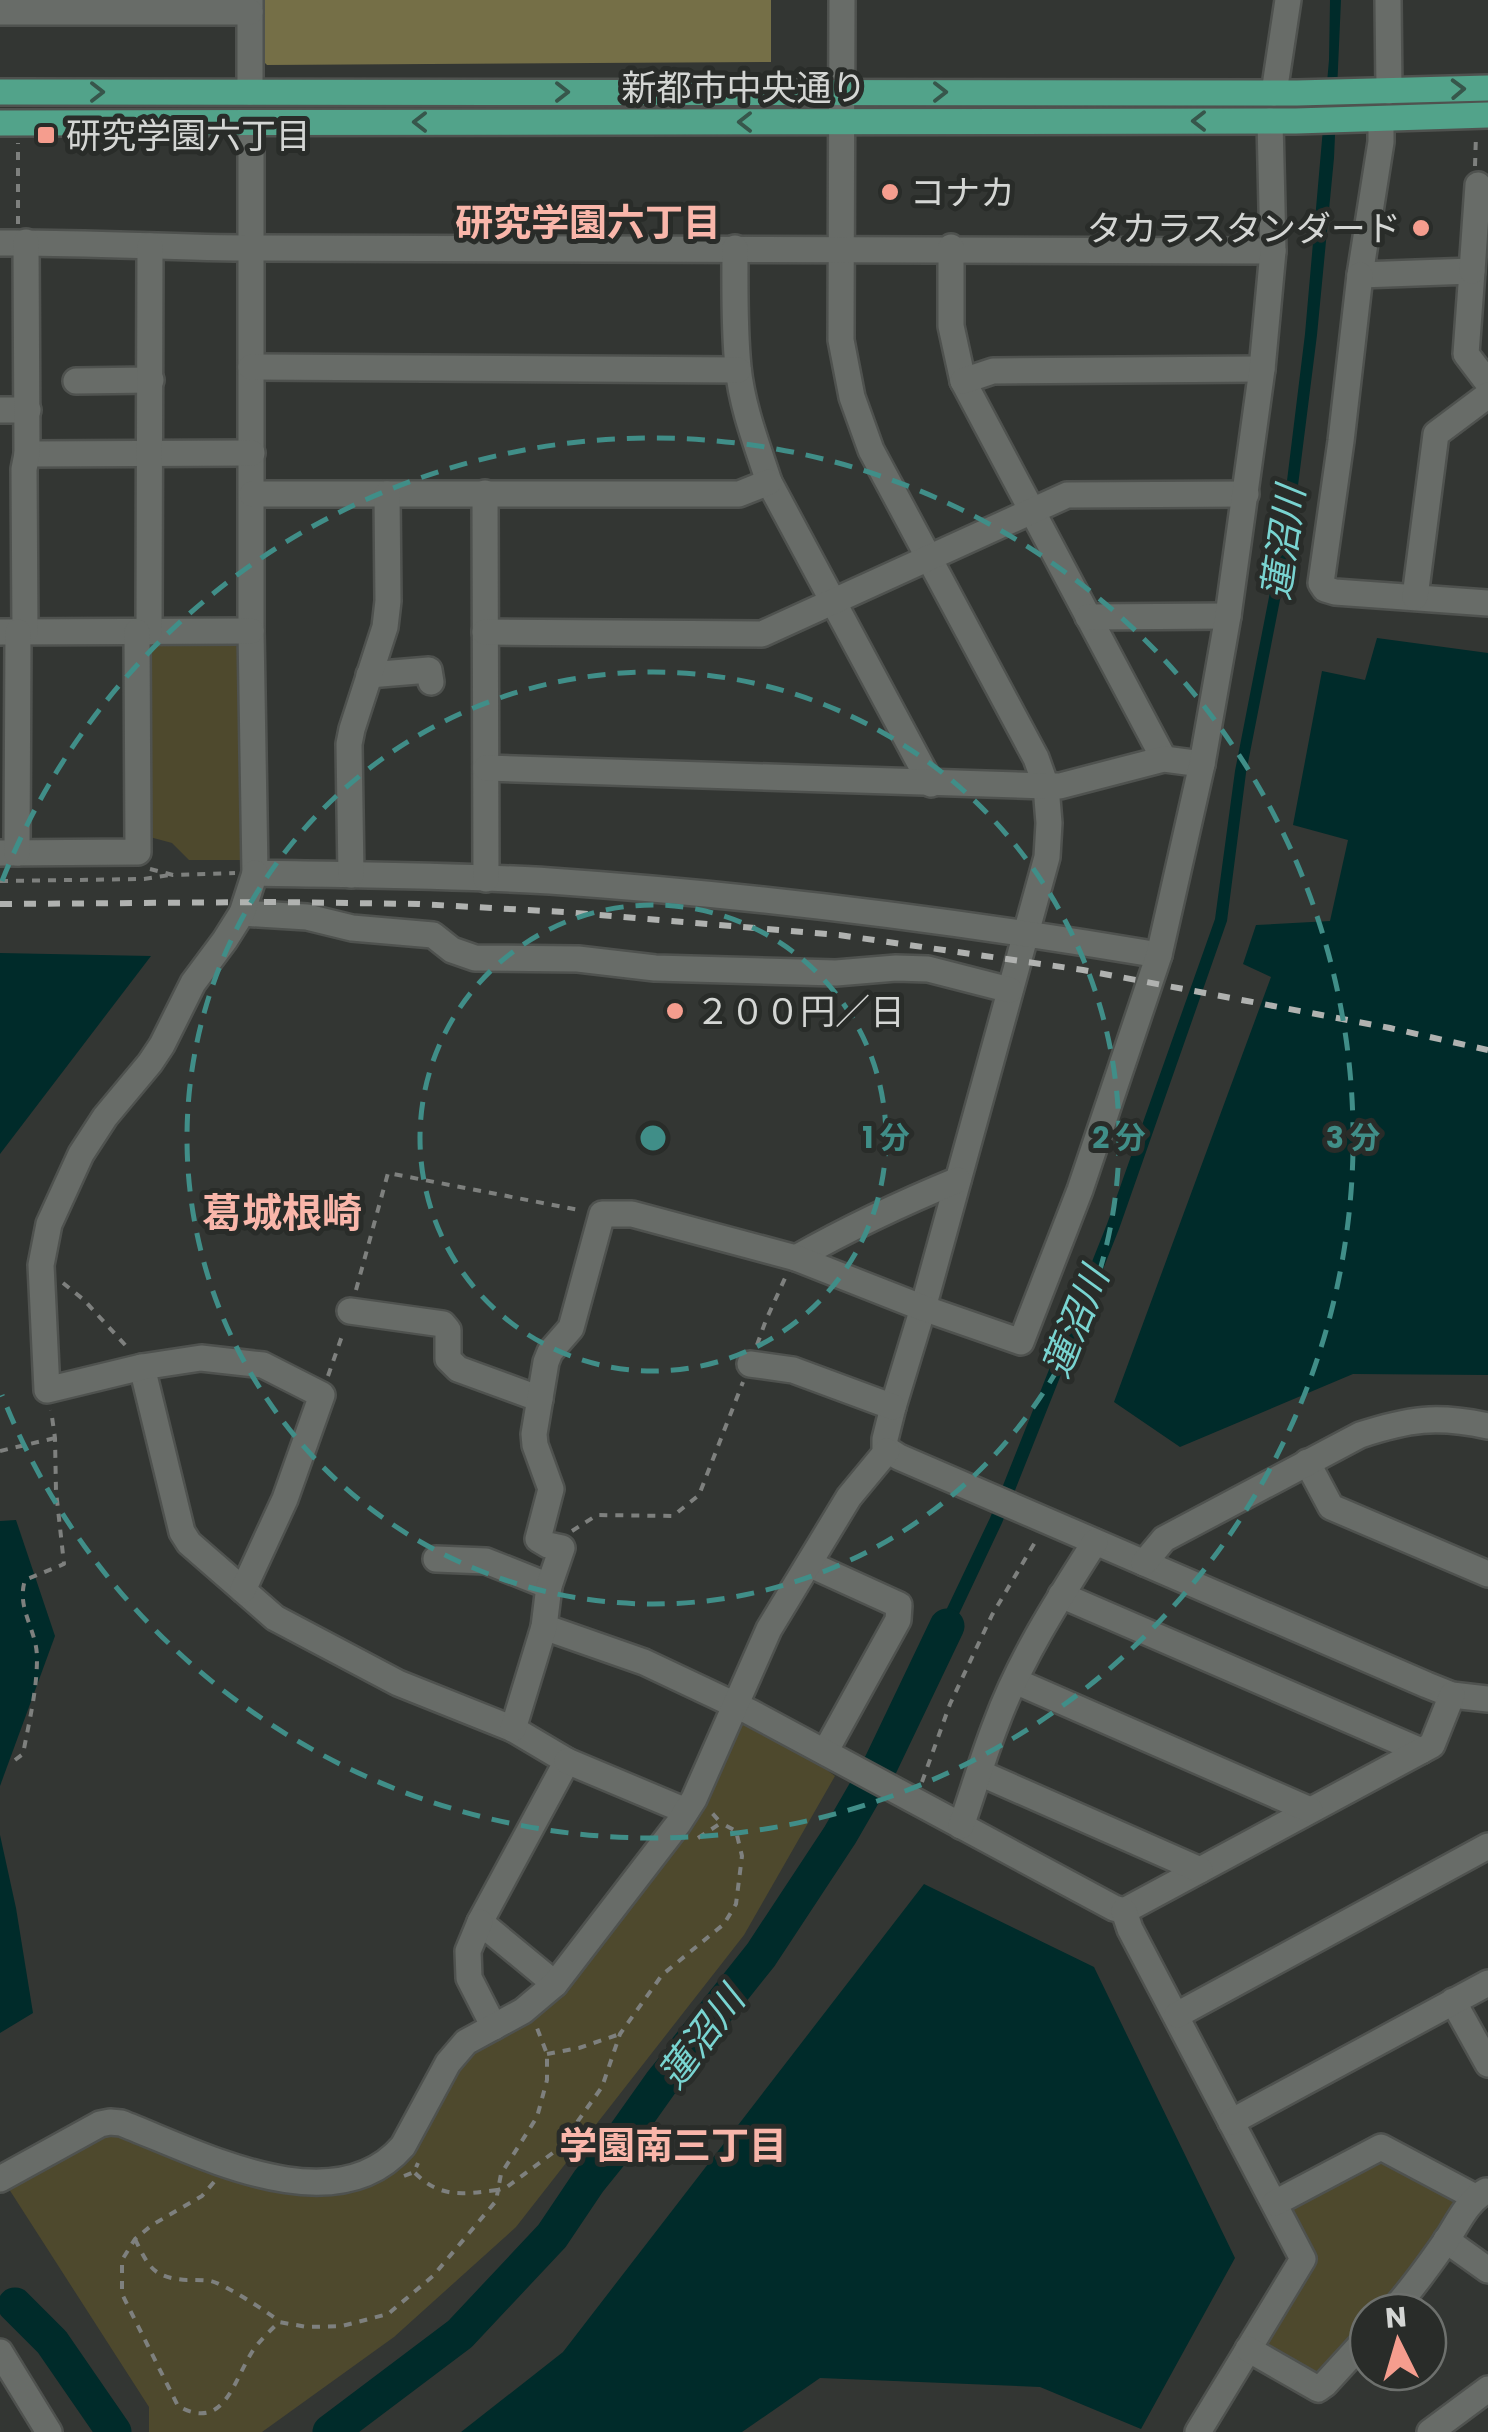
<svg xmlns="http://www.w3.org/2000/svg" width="1488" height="2432" viewBox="0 0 1488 2432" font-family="Poppins,'Noto Sans JP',sans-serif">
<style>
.green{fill:#4e492d}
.forest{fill:#756f47}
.water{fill:#002b2a}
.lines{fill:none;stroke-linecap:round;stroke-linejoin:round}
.river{stroke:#002b2a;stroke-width:35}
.minor-casing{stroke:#4f524f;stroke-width:30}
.major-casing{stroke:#4f524f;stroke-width:30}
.path{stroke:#7e807e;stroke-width:4;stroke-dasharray:8 8;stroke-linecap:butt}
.minor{stroke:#686c68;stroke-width:25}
.major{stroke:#52a38a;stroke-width:25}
.rail{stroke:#b0b2b0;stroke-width:6;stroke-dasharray:12 12;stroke-linecap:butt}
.oneway{stroke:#37564b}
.ring{fill:none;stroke:#408e88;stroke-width:5;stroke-dasharray:18 12}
.poi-dot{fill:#f59d8e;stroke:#292c29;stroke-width:4}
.labels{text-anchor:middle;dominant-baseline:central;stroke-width:10;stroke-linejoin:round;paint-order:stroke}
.street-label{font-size:35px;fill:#d4d6d4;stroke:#292c29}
.poi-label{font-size:35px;fill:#d4d6d4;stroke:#292c29;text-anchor:start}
.neighbourhood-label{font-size:38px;font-weight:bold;fill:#f9b6aa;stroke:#292c29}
.water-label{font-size:38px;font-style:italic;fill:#79d4d1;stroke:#292c29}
.quarter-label{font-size:40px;font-weight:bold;fill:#f9b6aa;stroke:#292c29}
.centre{fill:#408e88;stroke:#292c29;stroke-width:5}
.ring-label{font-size:30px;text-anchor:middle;font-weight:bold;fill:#408e88;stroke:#292c29;stroke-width:10;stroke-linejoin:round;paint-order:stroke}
</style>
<rect width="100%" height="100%" fill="#333633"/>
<g class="green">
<path d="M151,639H243V860H189L172,843L146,836V646Z"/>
<path d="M744,1723L811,1758L835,1776L744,1935L516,2227L394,2337L262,2432H149V2407L7,2186L103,2133L113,2132L266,2189H357L387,2176L410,2153L464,2057L524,2021L736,1725Z"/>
<path d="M1375,2157L1456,2197L1457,2203L1432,2244L1378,2312H1368V2323L1319,2373L1311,2375L1267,2349L1266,2335L1315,2258L1289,2211L1291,2203Z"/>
</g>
<path class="forest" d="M260,0H771V62L267,65L260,58Z"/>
<g class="water">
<path d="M1330,0H1341L1334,158L1317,335L1290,549L1246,773L1227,921L1119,1229L1002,1523L933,1669L921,1663L990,1518L1107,1224L1215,919L1235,771L1279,546L1305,334L1329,60Z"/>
<path d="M1377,638L1488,653V1375L1353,1374L1180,1447L1114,1402L1271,977L1243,964L1256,925L1330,921L1348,840L1293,825L1322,671L1365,680Z"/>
<path d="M0,953L151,956L0,1154Z"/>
<path d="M16,1520L55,1636L0,1786V1521Z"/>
<path d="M0,1835L16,1908L33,2013L0,2033Z"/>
<path d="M924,1884L1094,1967L1235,2258L1141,2429L1040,2387L820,2378L742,2432H461L563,2352Z"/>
</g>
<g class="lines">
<g class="river">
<path d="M15,2305L52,2342L114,2432"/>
<path d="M330,2432L460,2334L552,2236L589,2181L610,2155L661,2083L682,2057L687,2048L761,1955L840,1835L881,1764L947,1626"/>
</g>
<defs>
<g id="minor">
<path d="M250,0V92"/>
<path d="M842,0L841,340L852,397L871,450L1036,758L1046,786L1049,823L1047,857L923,1308L893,1407L885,1439V1448L899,1457L1427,1685L1452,1695L1488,1699"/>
<path d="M1388,0L1389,91"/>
<path d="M0,12H250"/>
<path d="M1274,93L1288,0"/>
<path d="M1381,119V142L1360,275L1472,271L1466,354L1488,383"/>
<path d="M251,123V631L255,873C353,875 452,875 550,881C754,895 957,921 1159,955"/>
<path d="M0,243C86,242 172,248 258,248C596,248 934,247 1273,251"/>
<path d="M951,247V326L963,381L1164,759"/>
<path d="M735,248C735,287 734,327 738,367C742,407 757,445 769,482L931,784"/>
<path d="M1472,271L1478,185"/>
<path d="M1360,275L1341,441L1321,583L1325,589L1335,592L1488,603"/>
<path d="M251,367L738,370"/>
<path d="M76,381L151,380"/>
<path d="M963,381L993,371L1262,369"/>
<path d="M0,410H28"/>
<path d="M27,454L252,453"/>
<path d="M485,493L486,879"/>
<path d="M252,494H739L769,482"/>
<path d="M1415,597L1436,434L1488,395"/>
<path d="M1088,617L1228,616"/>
<path d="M0,632L251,631"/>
<path d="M25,632L24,469L27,454L26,242"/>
<path d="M149,632L150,246"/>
<path d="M485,632L762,634L1067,495L1246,494"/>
<path d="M369,675L429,670L431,682"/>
<path d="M486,768L1046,786H1060L1164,759L1202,764"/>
<path d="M0,853L138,852L137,632"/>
<path d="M17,853L18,632"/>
<path d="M351,875L349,744L352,729L385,627L388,601L387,494"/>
<path d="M242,913L307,917L352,928L433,935L452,950L475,958L578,959L655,968L836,973L896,968L928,969L1010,990"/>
<path d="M796,1258C849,1228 902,1203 958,1180"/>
<path d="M350,1311L443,1324L448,1330V1359L458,1369L540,1399"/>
<path d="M750,1364L793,1370L893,1407"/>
<path d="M142,1367L182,1532L189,1543L275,1618L398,1683L513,1729L567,1761L480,1922L555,1984"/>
<path d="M1307,1462L1331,1507L1488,1574"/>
<path d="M436,1559L486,1561L549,1586"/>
<path d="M1144,1563L1164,1539L1360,1435C1409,1419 1436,1415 1488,1426"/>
<path d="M809,1564L899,1605L898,1620L825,1752"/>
<path d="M243,1590L285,1499L322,1395L263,1365L201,1358L142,1367L47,1390L41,1265L49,1224L81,1154L105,1117L150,1063L162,1045L193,983L225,940L242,913L255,873"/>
<path d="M1061,1595L1421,1751"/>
<path d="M544,1627L644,1662L750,1712L1114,1908L1124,1911L1432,1745L1452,1695"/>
<path d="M1015,1681L1310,1810"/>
<path d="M513,1729L544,1627L549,1586L562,1548L548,1545L538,1539L551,1489L535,1445L534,1434L546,1362L550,1352L571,1328L602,1214H632L796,1258L923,1308L1021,1342L1080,1190L1159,955L1202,764L1228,616L1262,369L1273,251L1270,121"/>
<path d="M567,1761L686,1811"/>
<path d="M980,1773L1200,1870"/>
<path d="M961,1826C973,1792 983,1757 996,1724C1020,1659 1058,1600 1095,1542"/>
<path d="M1124,1911L1130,1929L1303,2259L1198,2432"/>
<path d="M480,1922L468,1951L469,1978L494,2027"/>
<path d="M1453,2001L1488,2064"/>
<path d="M1177,2015L1488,1846"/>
<path d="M1231,2122L1488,1983"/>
<path d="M0,2179L100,2124L110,2122L121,2123C199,2153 334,2226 403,2146L448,2063L466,2042L523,2011L555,1984L678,1824L694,1799L769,1629L849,1497L887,1451"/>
<path d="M1275,2203L1381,2147L1475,2197"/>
<path d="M1446,2240L1488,2270"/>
<path d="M1391,2312C1412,2290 1429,2265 1446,2241C1458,2223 1467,2201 1486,2191"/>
<path d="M1248,2349L1318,2389L1325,2384L1368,2337"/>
<path d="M0,2352L49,2432"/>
<path d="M1430,2432L1488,2389"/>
</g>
<g id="major">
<path d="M0,92L1297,93L1488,88"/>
<path d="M0,123L1296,121L1488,115"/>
</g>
</defs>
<use href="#minor" class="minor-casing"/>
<use href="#major" class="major-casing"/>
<g class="path">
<path d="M1475,166L1476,135"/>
<path d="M18,224V143"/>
<path d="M150,869L173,875L235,873"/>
<path d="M0,881L144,879L170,875"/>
<path d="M63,1283L84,1300L127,1347"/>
<path d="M356,1290L388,1173L579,1210"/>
<path d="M757,1345L766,1320L786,1276"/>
<path d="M328,1376L343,1333"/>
<path d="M0,1451L55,1438"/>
<path d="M572,1531L597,1515L673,1516L699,1495L743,1382"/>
<path d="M15,1760L23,1754C29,1722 37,1691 37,1658C37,1629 16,1609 25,1580L64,1564L56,1491L55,1438L51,1410"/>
<path d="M922,1782L950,1704L992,1615L1037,1539"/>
<path d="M698,1838L721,1823L712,1813"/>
<path d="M547,2054L579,2048L620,2034"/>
<path d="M415,2173C441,2199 464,2194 498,2190L501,2174L537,2117L547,2080V2054L537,2028"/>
<path d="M404,2176L414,2172L418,2163"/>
<path d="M214,2182L202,2196L152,2225L135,2239L122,2260V2294L178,2406C224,2432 233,2382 252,2352C259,2341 270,2331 279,2322L307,2327L342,2326L388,2314L433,2276L496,2201L498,2190L507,2187L558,2149L602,2087L620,2034L662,1975L724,1924L736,1904L742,1856L736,1831L721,1823"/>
<path d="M135,2239C149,2268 154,2278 187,2280C194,2280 203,2280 211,2281C226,2285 266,2311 279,2321"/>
</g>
<use href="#minor" class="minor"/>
<use href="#major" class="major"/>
<path class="rail" d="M0,904L275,902L419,904L564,912L839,935L1083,970L1390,1028L1488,1050"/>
</g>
<defs><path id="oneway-chevron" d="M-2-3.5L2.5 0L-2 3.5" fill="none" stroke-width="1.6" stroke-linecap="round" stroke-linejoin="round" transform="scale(2.5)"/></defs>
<g class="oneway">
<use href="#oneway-chevron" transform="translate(1458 89) rotate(-2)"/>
<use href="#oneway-chevron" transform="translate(97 92)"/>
<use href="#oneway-chevron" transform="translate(562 92)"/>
<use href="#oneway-chevron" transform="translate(940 92)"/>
<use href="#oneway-chevron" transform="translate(1199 121) rotate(180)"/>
<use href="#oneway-chevron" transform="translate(420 122) rotate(180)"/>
<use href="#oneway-chevron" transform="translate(745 122) rotate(180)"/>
</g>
<g class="ring">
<circle cx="653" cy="1138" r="233"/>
<circle cx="653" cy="1138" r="466"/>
<path d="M2 881A700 700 0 1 1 2 1395"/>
</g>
<g class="poi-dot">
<rect x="36" y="125" width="20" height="20" rx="5"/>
<circle cx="890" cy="192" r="10"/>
<circle cx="1421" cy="228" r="10"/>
<circle cx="675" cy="1011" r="10"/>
</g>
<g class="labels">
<g class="street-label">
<text x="744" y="87">新都市中央通り</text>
</g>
<g class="poi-label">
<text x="66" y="135">研究学園六丁目</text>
<text x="910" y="192">コナカ</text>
<text x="1401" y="228" text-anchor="end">タカラスタンダード</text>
<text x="695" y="1011">２００円／日</text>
</g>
<g class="neighbourhood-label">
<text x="588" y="222">研究学園六丁目</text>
<text x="673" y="2145">学園南三丁目</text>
</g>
<g class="water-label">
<text transform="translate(1283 543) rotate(-82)">蓮沼川</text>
<text transform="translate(1075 1322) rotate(-68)">蓮沼川</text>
<text transform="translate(701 2037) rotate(-53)">蓮沼川</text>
</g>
<g class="quarter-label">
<text x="282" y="1213">葛城根崎</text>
</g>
</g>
<circle cx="653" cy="1138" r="15" class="centre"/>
<g class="ring-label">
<text x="886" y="1148">1 分</text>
<text x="1119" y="1148">2 分</text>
<text x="1353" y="1148">3 分</text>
</g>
<g transform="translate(1398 2342) rotate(355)"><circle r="48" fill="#292c29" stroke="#6d706d" stroke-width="2.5"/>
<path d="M0-8L18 38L0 25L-18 38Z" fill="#f59d8e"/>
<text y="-15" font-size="28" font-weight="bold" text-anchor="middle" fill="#d4d6d4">N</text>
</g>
</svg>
